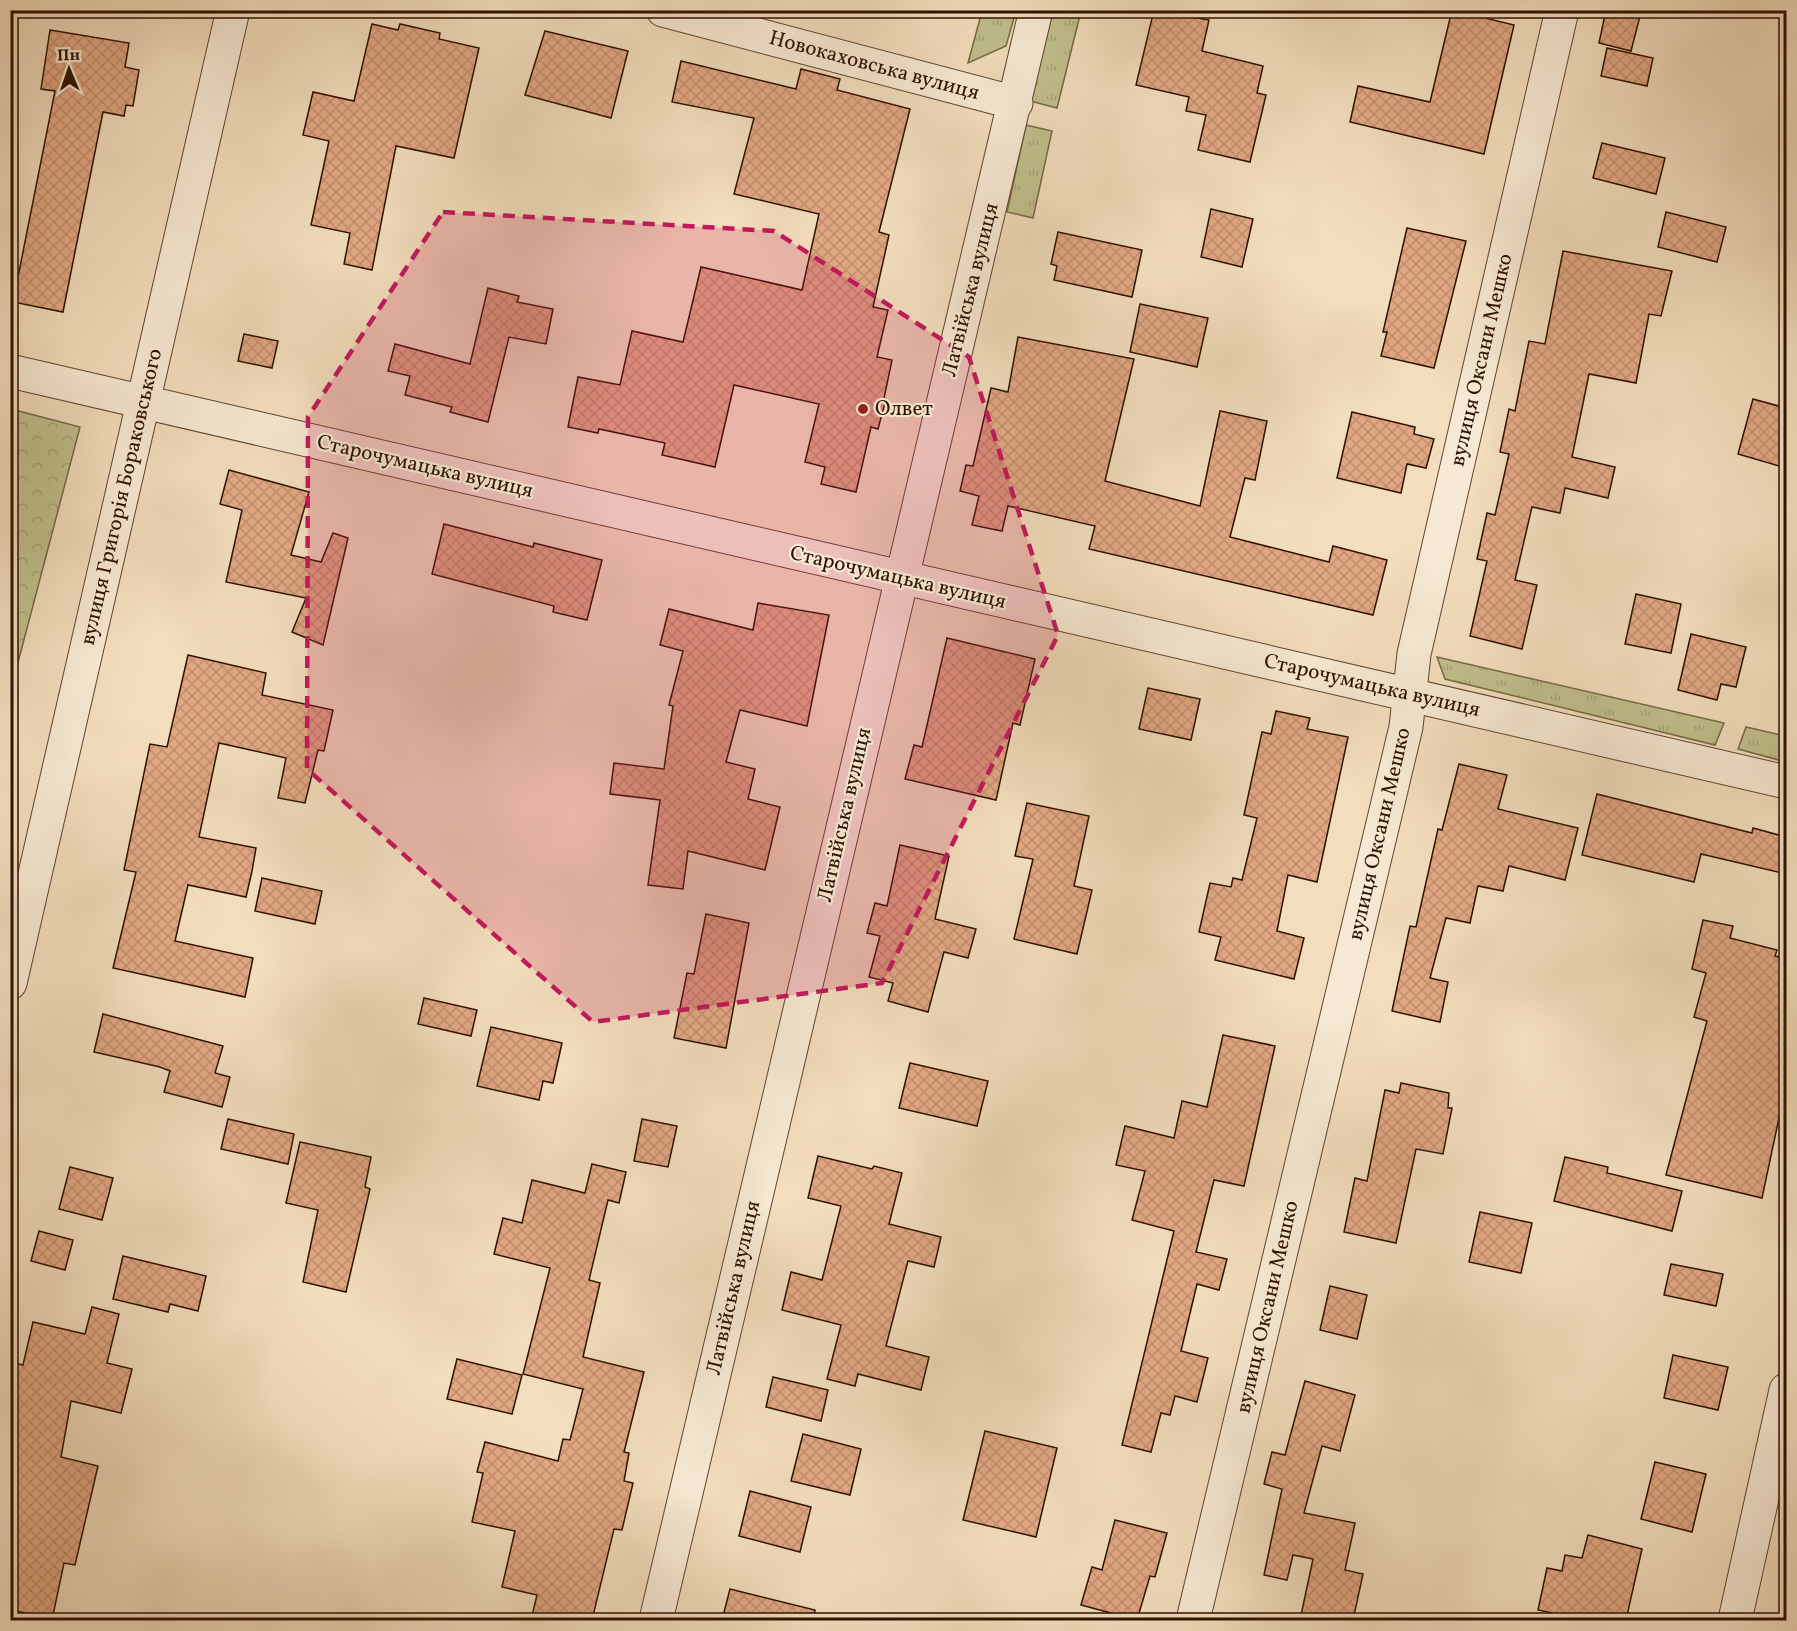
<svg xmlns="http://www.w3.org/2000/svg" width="1797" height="1631" viewBox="0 0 1797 1631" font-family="Vollkorn,serif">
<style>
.grass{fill:url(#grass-tufts);stroke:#776846;stroke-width:1.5}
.park{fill:url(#park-crowns);stroke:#776846;stroke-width:1.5}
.building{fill:url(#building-cross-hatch);stroke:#2e1100;stroke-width:1.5}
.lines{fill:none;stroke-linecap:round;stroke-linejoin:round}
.minor-casing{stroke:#5f442f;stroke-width:35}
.tertiary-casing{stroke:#5f442f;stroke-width:35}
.minor{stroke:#f7e9d3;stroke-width:33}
.tertiary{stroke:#f7e9d3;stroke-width:33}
.marked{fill:#c2185b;fill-opacity:0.2;stroke:#c2185b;stroke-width:4.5;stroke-dasharray:12 8;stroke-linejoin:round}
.poi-dot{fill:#8f2418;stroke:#f7e9d3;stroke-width:2}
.labels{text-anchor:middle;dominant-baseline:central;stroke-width:4.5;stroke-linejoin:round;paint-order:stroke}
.street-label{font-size:21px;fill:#2e1100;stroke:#f7e9d3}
.poi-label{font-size:21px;fill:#2e1100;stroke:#f7e9d3;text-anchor:start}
</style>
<defs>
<pattern id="grass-tufts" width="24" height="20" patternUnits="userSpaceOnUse" patternTransform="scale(1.5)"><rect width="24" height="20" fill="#c0bf8c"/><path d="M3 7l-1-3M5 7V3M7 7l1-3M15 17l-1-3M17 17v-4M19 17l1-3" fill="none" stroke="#a5a377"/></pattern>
<pattern id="park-crowns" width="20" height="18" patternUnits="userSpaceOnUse" patternTransform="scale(1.5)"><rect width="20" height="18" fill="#c0bf8c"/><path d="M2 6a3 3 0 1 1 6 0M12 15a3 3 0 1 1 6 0" fill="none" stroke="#a5a377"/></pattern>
<pattern id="building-cross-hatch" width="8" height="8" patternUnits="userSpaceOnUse" patternTransform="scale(1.5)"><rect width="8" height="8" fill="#e1a783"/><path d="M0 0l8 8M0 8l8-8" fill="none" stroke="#c18f6f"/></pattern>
</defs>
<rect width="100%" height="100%" fill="#f2ddbc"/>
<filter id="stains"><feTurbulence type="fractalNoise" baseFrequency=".00333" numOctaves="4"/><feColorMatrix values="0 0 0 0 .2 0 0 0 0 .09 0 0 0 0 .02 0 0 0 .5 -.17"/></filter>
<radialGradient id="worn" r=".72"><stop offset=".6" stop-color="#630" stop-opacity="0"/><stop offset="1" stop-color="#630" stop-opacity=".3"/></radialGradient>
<g class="grass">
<path d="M982,11H1016L1006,46L968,63Z"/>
<path d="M1053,11L1080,15L1057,108L1030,101Z"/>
<path d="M1026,125L1052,131L1033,218L1007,212Z"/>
<path d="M1437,657L1724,723L1715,745L1445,679Z"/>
<path d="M1746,727L1786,736V762L1738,749Z"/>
</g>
<path class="park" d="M11,409L80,427L11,689L10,409Z"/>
<g class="building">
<path d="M1154,10L1209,20L1202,51L1263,66L1257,93L1266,95L1250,162L1198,150L1206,115L1186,111L1189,97L1136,85Z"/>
<path d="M1452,10L1514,25L1484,154L1350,122L1358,86L1430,102Z"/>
<path d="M1606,10L1640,16L1631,51L1599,43Z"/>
<path d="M372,24L398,30L400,24L440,33L439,39L479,48L454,158L396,146L372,270L344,264L350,233L311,225L329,141L303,135L313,92L354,101Z"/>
<path d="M50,30L129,43L125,67L139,70L133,106L126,105L124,116L103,112L63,312L13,302L55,91L41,89Z"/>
<path d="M545,31L628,51L611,118L525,95Z"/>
<path d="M1607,48L1653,58L1647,86L1601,76Z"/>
<path d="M681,61L796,89L801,69L840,79L837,90L910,109L879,232L889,235L873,307L888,310L877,357L892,360L884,398L886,399L878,429L871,427L856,492L821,484L825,467L805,462L819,404L734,385L715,467L662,455L665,443L599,429L598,433L568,427L578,377L620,385L632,331L683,342L701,267L802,290L819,214L734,194L754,118L672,102Z"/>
<path d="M1602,143L1665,158L1656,194L1593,178Z"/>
<path d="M1211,209L1253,219L1242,267L1201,257Z"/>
<path d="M1666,212L1726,227L1717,262L1658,247Z"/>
<path d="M1407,228L1466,241L1434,368L1381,356L1387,332H1383Z"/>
<path d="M1058,232L1142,250L1132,297L1054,280L1057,266L1051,264Z"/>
<path d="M1563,251L1672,271L1661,316L1649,314L1636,383L1589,374L1572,457L1615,467L1608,498L1565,488L1560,513L1532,507L1515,580L1537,585L1522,649L1470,636L1487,561L1477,559L1487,513L1495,515L1509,454L1500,452L1509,409L1515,411L1529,341L1545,344Z"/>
<path d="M488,288L519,296L517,302L553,309L546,344L509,337L488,422L450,412L452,407L405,395L410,376L388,371L395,344L470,364Z"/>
<path d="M1140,304L1208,318L1197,367L1130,352Z"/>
<path d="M244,334L278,341L272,368L238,361Z"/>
<path d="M1018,337L1134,359L1105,481L1200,506L1220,411L1267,421L1255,480L1245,478L1230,537L1329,562L1333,546L1387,560L1373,615L1089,549L1095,526L1008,506L1002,531L972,525L979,496L960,491L966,465L973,466L991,388L1008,392Z"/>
<path d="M1753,399L1786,408V468L1738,454Z"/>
<path d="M1352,412L1415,427L1414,434L1434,439L1426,468L1407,464L1401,493L1337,478Z"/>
<path d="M229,470L309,492L291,555L321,562L333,533L348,538L323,645L292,632L306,598L226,582L242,510L220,504Z"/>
<path d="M444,524L533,547L534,543L602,560L587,620L553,612L554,606L432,574Z"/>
<path d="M1636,594L1681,604L1671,653L1625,644Z"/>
<path d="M758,603L829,615L807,726L740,710L726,762L755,769L748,799L780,807L765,870L688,851L683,889L648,885L660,800L610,794L614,763L664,769L673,706L669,705L683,651L660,645L669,609L753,630Z"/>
<path d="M1691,634L1746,647L1736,687L1721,684L1717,700L1678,690Z"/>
<path d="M947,638L1035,659L1020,725L1013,723L996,800L905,779L914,745L922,747Z"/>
<path d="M188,655L266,673L262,695L333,710L324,751L318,750L305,803L278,798L286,758L219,743L199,837L256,848L252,871L246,897L188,885L175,941L253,958L245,997L113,968L136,872L124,870L150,744L167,747Z"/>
<path d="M1148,688L1200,699L1191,740L1139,729Z"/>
<path d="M1276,711L1310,718L1307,729L1348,737L1317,882L1288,875L1277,931L1304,938L1294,979L1215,960L1221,937L1199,932L1210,883L1231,887L1233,878L1242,880L1257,818L1244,815L1262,732L1271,734Z"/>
<path d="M1459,764L1507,775L1498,809L1578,828L1565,880L1509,866L1503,891L1478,886L1470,923L1446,918L1430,978L1448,982L1440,1022L1392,1011L1410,926L1416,927L1438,829L1442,830Z"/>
<path d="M1597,794L1752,833L1753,828L1786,837V874L1701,854L1694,882L1582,855Z"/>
<path d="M1027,803L1089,816L1074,886L1092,890L1077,954L1014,939L1033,859L1015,856Z"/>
<path d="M900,845L949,856L935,919L976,929L968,958L944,952L928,1012L888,1001L893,983L869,977L880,936L867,933L875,903L887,906Z"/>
<path d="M262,878L322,891L315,924L255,911Z"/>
<path d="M706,914L749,923L726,1048L674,1038L687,973L694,974Z"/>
<path d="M1703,920L1733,926L1730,938L1777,950L1775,956L1786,959V1085L1762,1198L1666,1175L1707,1021L1694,1017L1706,973L1692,969Z"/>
<path d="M424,998L477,1010L471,1036L418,1024Z"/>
<path d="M103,1014L223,1046L215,1073L230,1077L222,1107L164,1092L170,1071L160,1067L94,1052Z"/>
<path d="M491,1027L562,1043L553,1083L543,1081L539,1100L477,1086Z"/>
<path d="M1223,1035L1275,1046L1244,1186L1214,1180L1196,1252L1227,1259L1219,1290L1197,1284L1181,1351L1208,1358L1197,1402L1175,1396L1170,1415L1161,1413L1151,1452L1122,1445L1174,1231L1132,1220L1145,1171L1116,1165L1125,1126L1174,1138L1182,1101L1207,1107Z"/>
<path d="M910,1063L988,1081L977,1126L899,1108Z"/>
<path d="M1401,1083L1449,1093L1448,1108H1452L1443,1154L1416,1149L1396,1243L1344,1232L1355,1178L1367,1181L1385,1090L1399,1093Z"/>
<path d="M228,1119L294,1134L288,1164L221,1149Z"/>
<path d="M642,1119L677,1126L668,1167L634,1161Z"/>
<path d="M300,1142L371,1157L365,1187L370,1189L346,1292L303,1282L318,1210L286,1203Z"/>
<path d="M818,1156L872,1169L874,1166L902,1173L889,1224L941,1237L934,1267L908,1261L886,1346L929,1357L921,1390L858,1374L855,1386L827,1379L841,1325L782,1310L791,1272L822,1280L841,1206L808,1198Z"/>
<path d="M1565,1157L1608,1167L1607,1173L1682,1191L1672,1231L1554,1201Z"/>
<path d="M592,1164L626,1172L619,1203L608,1200L589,1280L600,1283L583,1357L644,1372L624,1452L629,1453L624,1481L633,1483L622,1530L614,1529L592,1620H531L537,1595L502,1587L515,1531L472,1522L483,1473L477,1472L485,1442L558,1461L563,1439L570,1440L583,1389L523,1374L550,1268L494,1254L503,1218L522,1223L532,1180L585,1193Z"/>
<path d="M70,1167L113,1178L102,1220L59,1209Z"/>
<path d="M1480,1212L1532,1223L1521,1273L1469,1262Z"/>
<path d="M39,1231L73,1240L65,1270L31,1261Z"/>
<path d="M123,1256L206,1276L198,1311L170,1304L168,1312L113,1299Z"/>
<path d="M1671,1264L1723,1274L1716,1306L1664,1295Z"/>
<path d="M1330,1286L1367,1295L1357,1339L1320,1330Z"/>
<path d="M92,1307L119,1314L107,1363L132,1369L121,1413L71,1401L61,1457L98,1466L75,1565L64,1563L52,1620H24L26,1613L10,1610V1362L23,1365L33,1322L85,1334Z"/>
<path d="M1673,1355L1728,1367L1718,1410L1664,1398Z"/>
<path d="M457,1359L522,1375L512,1414L447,1399Z"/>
<path d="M773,1377L828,1390L821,1421L766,1407Z"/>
<path d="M1305,1381L1355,1395L1340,1451L1322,1446L1304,1513L1355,1523L1345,1570L1363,1574L1353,1620H1300L1313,1559L1293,1555L1287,1580L1264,1575L1282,1489L1264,1484L1272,1452L1285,1455Z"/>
<path d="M985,1431L1057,1448L1036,1537L963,1520Z"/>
<path d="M803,1434L861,1449L850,1495L791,1481Z"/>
<path d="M1655,1462L1706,1474L1692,1532L1641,1519Z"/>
<path d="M750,1491L811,1507L800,1552L739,1536Z"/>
<path d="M1115,1520L1167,1533L1155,1577L1150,1576L1137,1620L1081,1605L1092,1567L1102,1570Z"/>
<path d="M1588,1535L1642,1549L1626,1620H1550L1552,1613L1538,1610L1547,1568L1562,1571L1565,1555L1582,1558Z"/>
<path d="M730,1589L815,1610L814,1620H722Z"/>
</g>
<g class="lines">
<defs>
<g id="minor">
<path d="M663,10L1016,103"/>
<path d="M10,983L233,10"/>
<path d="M656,1620L1036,10"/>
<path d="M1193,1620L1406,727L1414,654L1562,10"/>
<path d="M1735,1620L1786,1390"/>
</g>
<path id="tertiary" d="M10,371L1786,782"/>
</defs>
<use href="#minor" class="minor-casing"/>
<use href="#tertiary" class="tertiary-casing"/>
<use href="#minor" class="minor"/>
<use href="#tertiary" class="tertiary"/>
</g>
<path class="marked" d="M443,212L774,231L969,357L1058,635L882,983L593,1022L307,769L308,417Z"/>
<circle class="poi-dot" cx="863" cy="409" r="6"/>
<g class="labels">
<g class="street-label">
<text transform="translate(874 66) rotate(15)">Новокаховська вулиця</text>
<text transform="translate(971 290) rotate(-76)">Латвійська вулиця</text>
<text transform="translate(1482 360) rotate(-77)">вулиця Оксани Мешко</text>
<text transform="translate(425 467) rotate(13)">Старочумацька вулиця</text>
<text transform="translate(122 497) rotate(-77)">вулиця Григорія Бораковського</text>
<text transform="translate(898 578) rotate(13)">Старочумацька вулиця</text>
<text transform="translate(1372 686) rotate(13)">Старочумацька вулиця</text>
<text transform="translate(845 815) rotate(-77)">Латвійська вулиця</text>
<text transform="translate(1380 834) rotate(-77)">вулиця Оксани Мешко</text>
<text transform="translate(734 1288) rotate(-77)">Латвійська вулиця</text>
<text transform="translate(1268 1307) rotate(-77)">вулиця Оксани Мешко</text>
</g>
<g class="poi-label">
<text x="875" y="409">Олвет</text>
</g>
</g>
<rect width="1797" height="1631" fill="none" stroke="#f2ddbc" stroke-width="36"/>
<rect x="12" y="12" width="1773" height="1607" fill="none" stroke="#2e1100" stroke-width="3"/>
<rect x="18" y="18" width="1761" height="1595" fill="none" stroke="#2e1100" stroke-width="1.5"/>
<g transform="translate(69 69) rotate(358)" stroke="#f7e9d3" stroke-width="4.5" paint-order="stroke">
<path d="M0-4.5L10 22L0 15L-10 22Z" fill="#2e1100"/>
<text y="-9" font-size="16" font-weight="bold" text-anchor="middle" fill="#2e1100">Пн</text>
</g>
<rect width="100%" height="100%" filter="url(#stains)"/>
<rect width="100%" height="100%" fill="url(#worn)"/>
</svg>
